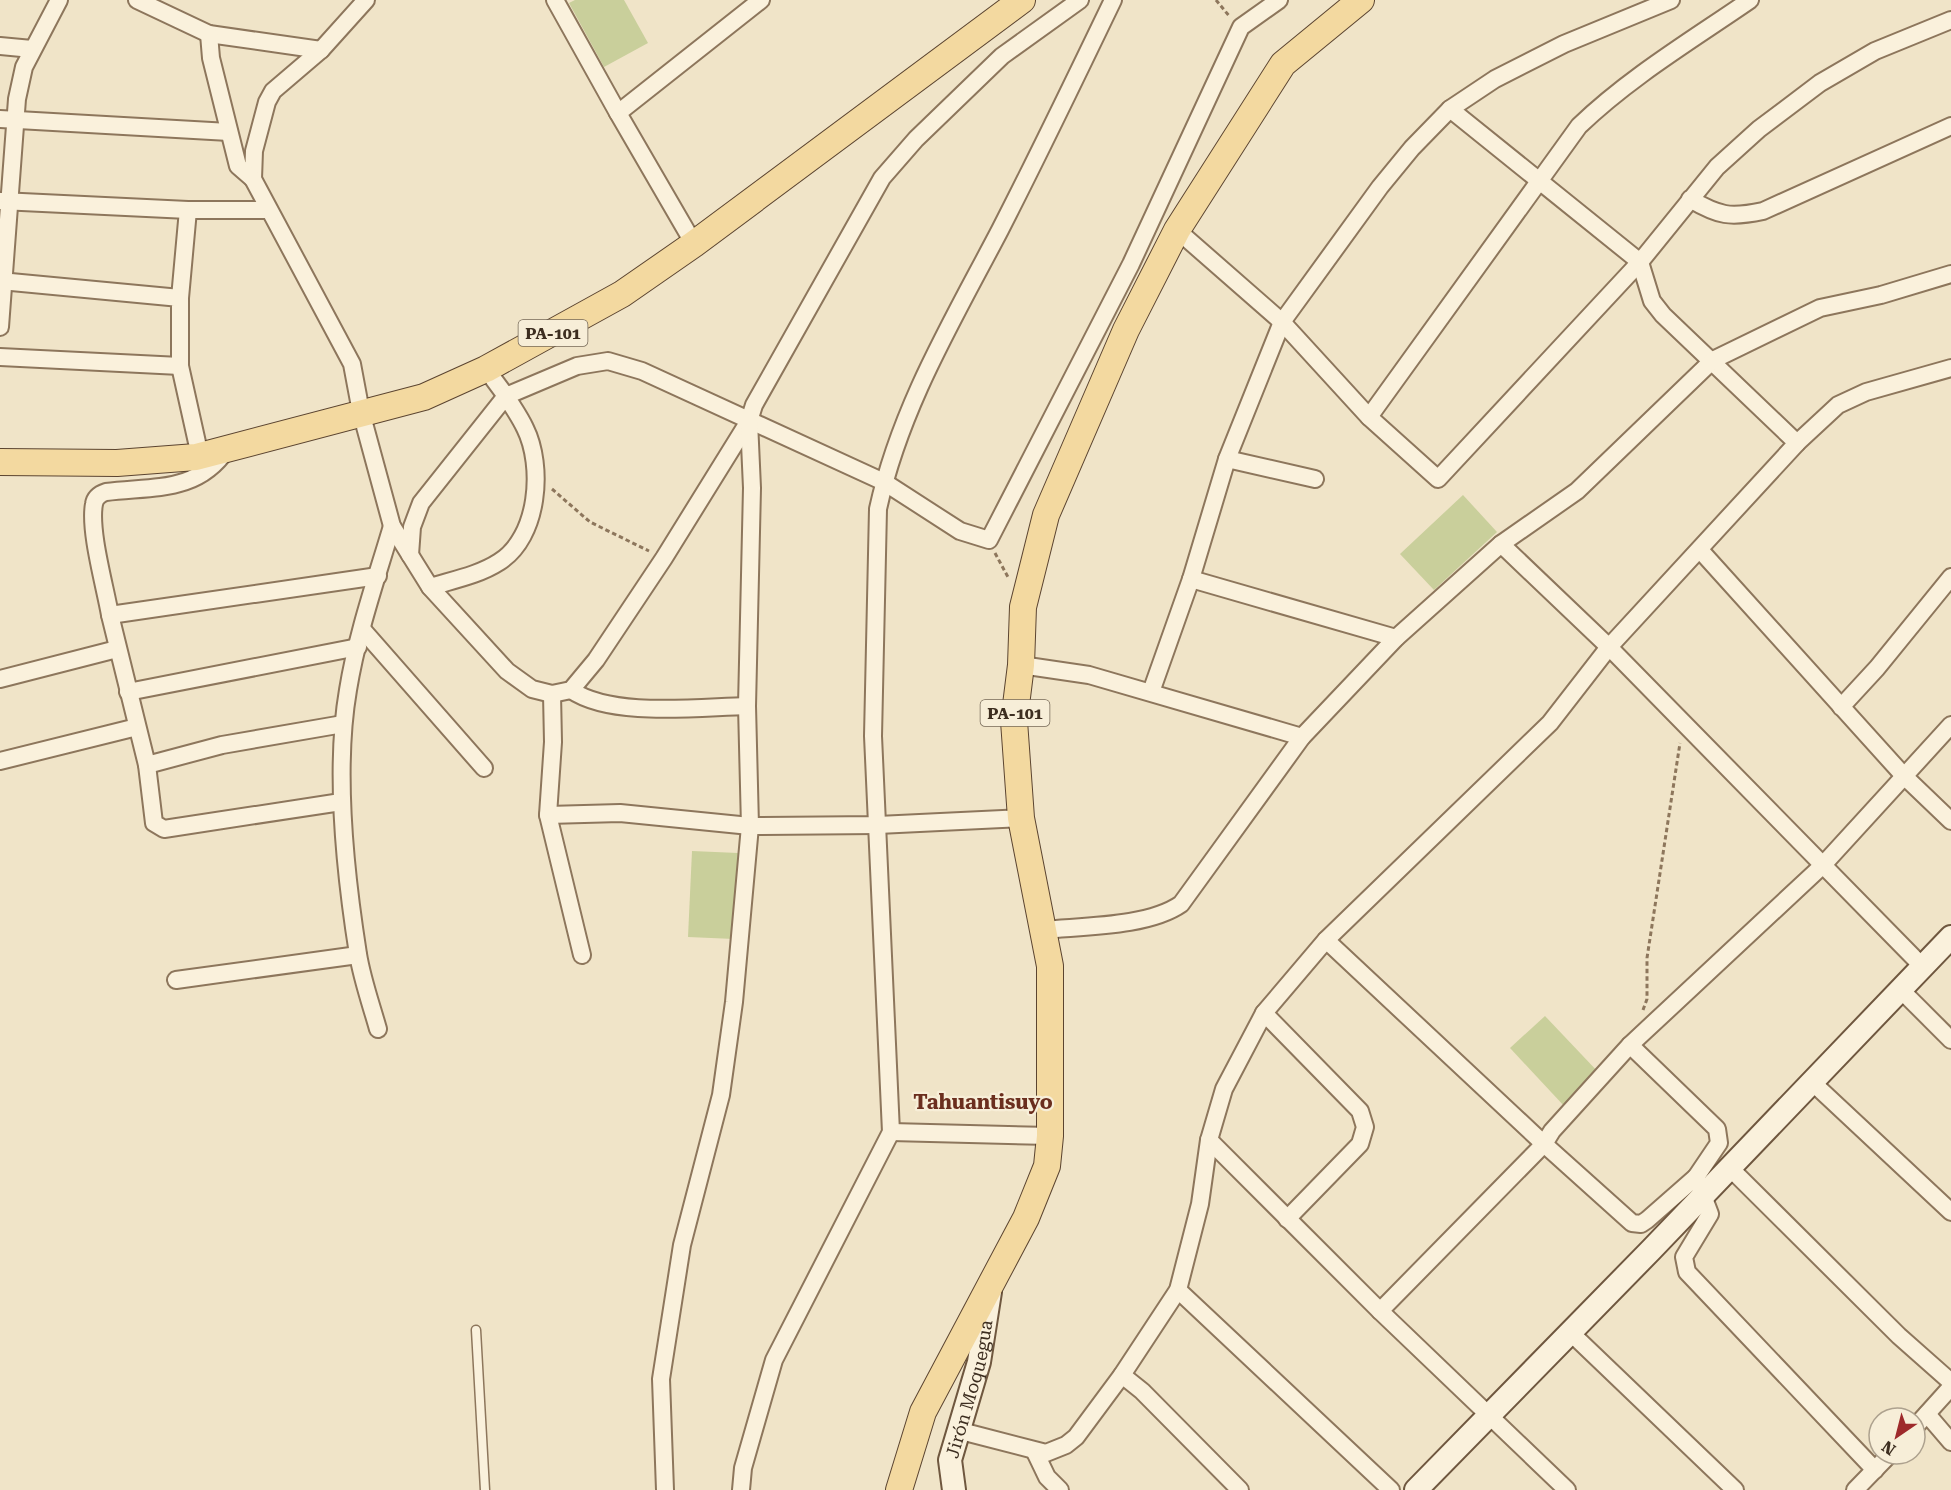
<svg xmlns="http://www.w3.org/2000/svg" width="1951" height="1490" viewBox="0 0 1951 1490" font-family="'Roboto Serif',serif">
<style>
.green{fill:#c9cf9b}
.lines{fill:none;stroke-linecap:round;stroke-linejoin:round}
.lane-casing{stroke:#8d765c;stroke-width:11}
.street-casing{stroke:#8d765c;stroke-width:20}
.secondary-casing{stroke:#6f573f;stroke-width:26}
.primary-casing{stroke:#5b4430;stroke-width:28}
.path{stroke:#8d765c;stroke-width:3;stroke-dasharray:4.5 3;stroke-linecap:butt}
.lane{stroke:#faf1dc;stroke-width:8}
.street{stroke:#faf1dc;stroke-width:16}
.secondary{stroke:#faf1dc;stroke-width:22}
.primary{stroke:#f3d9a0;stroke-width:26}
.labels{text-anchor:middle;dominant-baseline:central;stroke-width:4.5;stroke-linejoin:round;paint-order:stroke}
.shield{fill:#f7eed8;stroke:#756857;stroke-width:1.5}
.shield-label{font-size:16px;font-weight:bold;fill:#3d2e20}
.street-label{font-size:18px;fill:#3d2e20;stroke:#f7eed8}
.neighbourhood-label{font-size:20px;font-weight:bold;fill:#6b2e1e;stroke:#f7eed8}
</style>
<rect width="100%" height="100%" fill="#f0e4c8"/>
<g class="green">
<path d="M575,0H624L648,43L604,67L569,3Z"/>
<path d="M1463,495L1497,532L1434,590L1400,554Z"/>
<path d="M692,851L738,853L734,939L688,937Z"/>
<path d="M1545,1016L1600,1074L1565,1107L1510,1048Z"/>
</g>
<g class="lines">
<defs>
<path id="lane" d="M476,1330L485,1490"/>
<g id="street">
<path d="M137,0L209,34L321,50"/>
<path d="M366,0L321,50L273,91L267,102L254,151L253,179L352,364L361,412L392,526L430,587L507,671L532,689L552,694L571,690L596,660L664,558L749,421L754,405L882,178L916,139L1002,56L1080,0"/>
<path d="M555,0L618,113"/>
<path d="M209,34L211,58L238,166L253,179"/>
<path d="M0,46L32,49"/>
<path d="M1450,109L1640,262L1652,301L1663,315L1797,443"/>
<path d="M0,119L229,132"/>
<path d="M1690,199C1719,216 1730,218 1763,211L1951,126"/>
<path d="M1,201L188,210H268"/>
<path d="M1177,230L1282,322L1369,417L1438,479L1640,262L1717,167L1759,129L1820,83L1875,51L1951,20"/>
<path d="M694,244L618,113L761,0"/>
<path d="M0,281L180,298V366L200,456"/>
<path d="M180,298L188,210"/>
<path d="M0,327L17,99L24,67L59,0"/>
<path d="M0,357L180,366"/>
<path d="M486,369L506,396L577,366L608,361L642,371L884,482L960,531L989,540L1131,264L1241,27L1279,0"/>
<path d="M1369,417L1579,126C1630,77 1692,40 1750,0"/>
<path d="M1227,459L1315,479"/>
<path d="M1501,544L1609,647L1923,967"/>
<path d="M1700,550L1904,776L1951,821"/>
<path d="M410,555L412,527L421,503L506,396C512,406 520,417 525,428C544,466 539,537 499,562C479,575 453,580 430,587"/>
<path d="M1191,579L1396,638"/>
<path d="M110,615C105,586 89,531 94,504C95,497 100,494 106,492C154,486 197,493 227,449"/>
<path d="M362,629L484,768"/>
<path d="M1021,665L1089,675L1302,737"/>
<path d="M0,679L117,649"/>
<path d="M571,690C612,718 698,707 747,706"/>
<path d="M128,692L358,647"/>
<path d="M1151,692L1191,579L1227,459L1282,322L1380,187L1412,148L1450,109L1495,79L1564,44L1671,0"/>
<path d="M552,694L553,742L548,815L582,955"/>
<path d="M1841,707L1877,668L1951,577"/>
<path d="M0,761L137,727"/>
<path d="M147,765L222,745L343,724"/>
<path d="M341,802L164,829L154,823L147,765L110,615L378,576"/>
<path d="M548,815L620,813L750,826L878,825L1021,818"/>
<path d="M1043,930C1083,926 1148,927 1181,904L1302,737L1396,638L1501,544L1577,491L1713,360L1820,308L1881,295L1951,274"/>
<path d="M1326,940L1544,1144L1632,1223L1641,1224L1647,1220L1696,1177"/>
<path d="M176,980L358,955"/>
<path d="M1901,990L1951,1040"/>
<path d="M1264,1013L1360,1111L1365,1127L1360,1144L1287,1219"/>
<path d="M378,1029C371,1004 362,979 358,954C345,872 334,771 348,690C357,634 376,580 392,526"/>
<path d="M1630,1045L1717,1129L1719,1143L1696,1177L1710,1214L1684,1257L1687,1272L1875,1470"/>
<path d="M1812,1082L1951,1212"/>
<path d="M891,1132L1050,1136"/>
<path d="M1209,1140L1380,1311L1567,1490"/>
<path d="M1729,1167L1899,1336L1951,1382"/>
<path d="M1178,1290L1391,1490"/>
<path d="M1380,1311L1544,1144L1552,1131L1630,1045L1822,866L1951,725"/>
<path d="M1570,1332L1735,1490"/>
<path d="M1122,1375L1142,1391L1240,1490"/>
<path d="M1927,1414L1951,1442"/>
<path d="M1915,1427L1951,1387"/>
<path d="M957,1430L1046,1453L1066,1445L1076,1437L1122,1375L1178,1290L1200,1204L1209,1140L1224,1089L1264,1013L1326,940L1550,723L1609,647L1797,443L1838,405L1866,392L1951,368"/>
<path d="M1035,1452L1047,1477L1060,1490"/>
<path d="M665,1490L661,1379L682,1245L721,1095L734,1002L750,826L747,706L752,488L749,421"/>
<path d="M741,1490L743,1468L774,1360L891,1132L873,736L878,509C900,408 953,320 1000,230C1039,154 1076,77 1113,0"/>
<path d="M1855,1490L1890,1454"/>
</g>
<g id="secondary">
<path id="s1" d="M954,1490L950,1460L979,1362L990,1292"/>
<path d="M1416,1490L1651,1250L1951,937"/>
</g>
<g id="primary">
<path d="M0,462L117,463L196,457L424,397L486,369L622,294L694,244L1022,0"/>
<path d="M899,1490L923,1412L1026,1218L1047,1166L1050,1136V966L1021,818L1014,721L1021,665L1023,607L1046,515L1126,330L1177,230L1283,64L1361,0"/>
</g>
</defs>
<use href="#lane" class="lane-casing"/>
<use href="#street" class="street-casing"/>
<use href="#secondary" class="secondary-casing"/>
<use href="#primary" class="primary-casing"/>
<g class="path">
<path d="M1216,0L1230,17"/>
<path d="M552,489L590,522L649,551"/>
<path d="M995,553L1009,579"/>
<path d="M1643,1010L1647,999V958L1680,743"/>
</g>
<use href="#lane" class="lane"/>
<use href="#street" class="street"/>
<use href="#secondary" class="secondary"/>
<use href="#primary" class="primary"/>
</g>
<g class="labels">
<g class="shield">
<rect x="518.5" y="320" width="69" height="26" rx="4.5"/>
<rect x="980.5" y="700" width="69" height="26" rx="4.5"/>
</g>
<g class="shield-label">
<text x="553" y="333">PA-101</text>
<text x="1015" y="713">PA-101</text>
</g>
<g class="street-label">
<text stroke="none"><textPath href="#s1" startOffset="104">Jirón Moquegua</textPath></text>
</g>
<g class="neighbourhood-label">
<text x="983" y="1102">Tahuantisuyo</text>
</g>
</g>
<g transform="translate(1897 1436) rotate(215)"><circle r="28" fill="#f7eed8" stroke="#ada18e" stroke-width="1.5"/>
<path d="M0-4.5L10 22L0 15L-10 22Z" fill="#9e2a2b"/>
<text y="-9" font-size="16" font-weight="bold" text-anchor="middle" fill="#3d2e20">N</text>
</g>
</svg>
